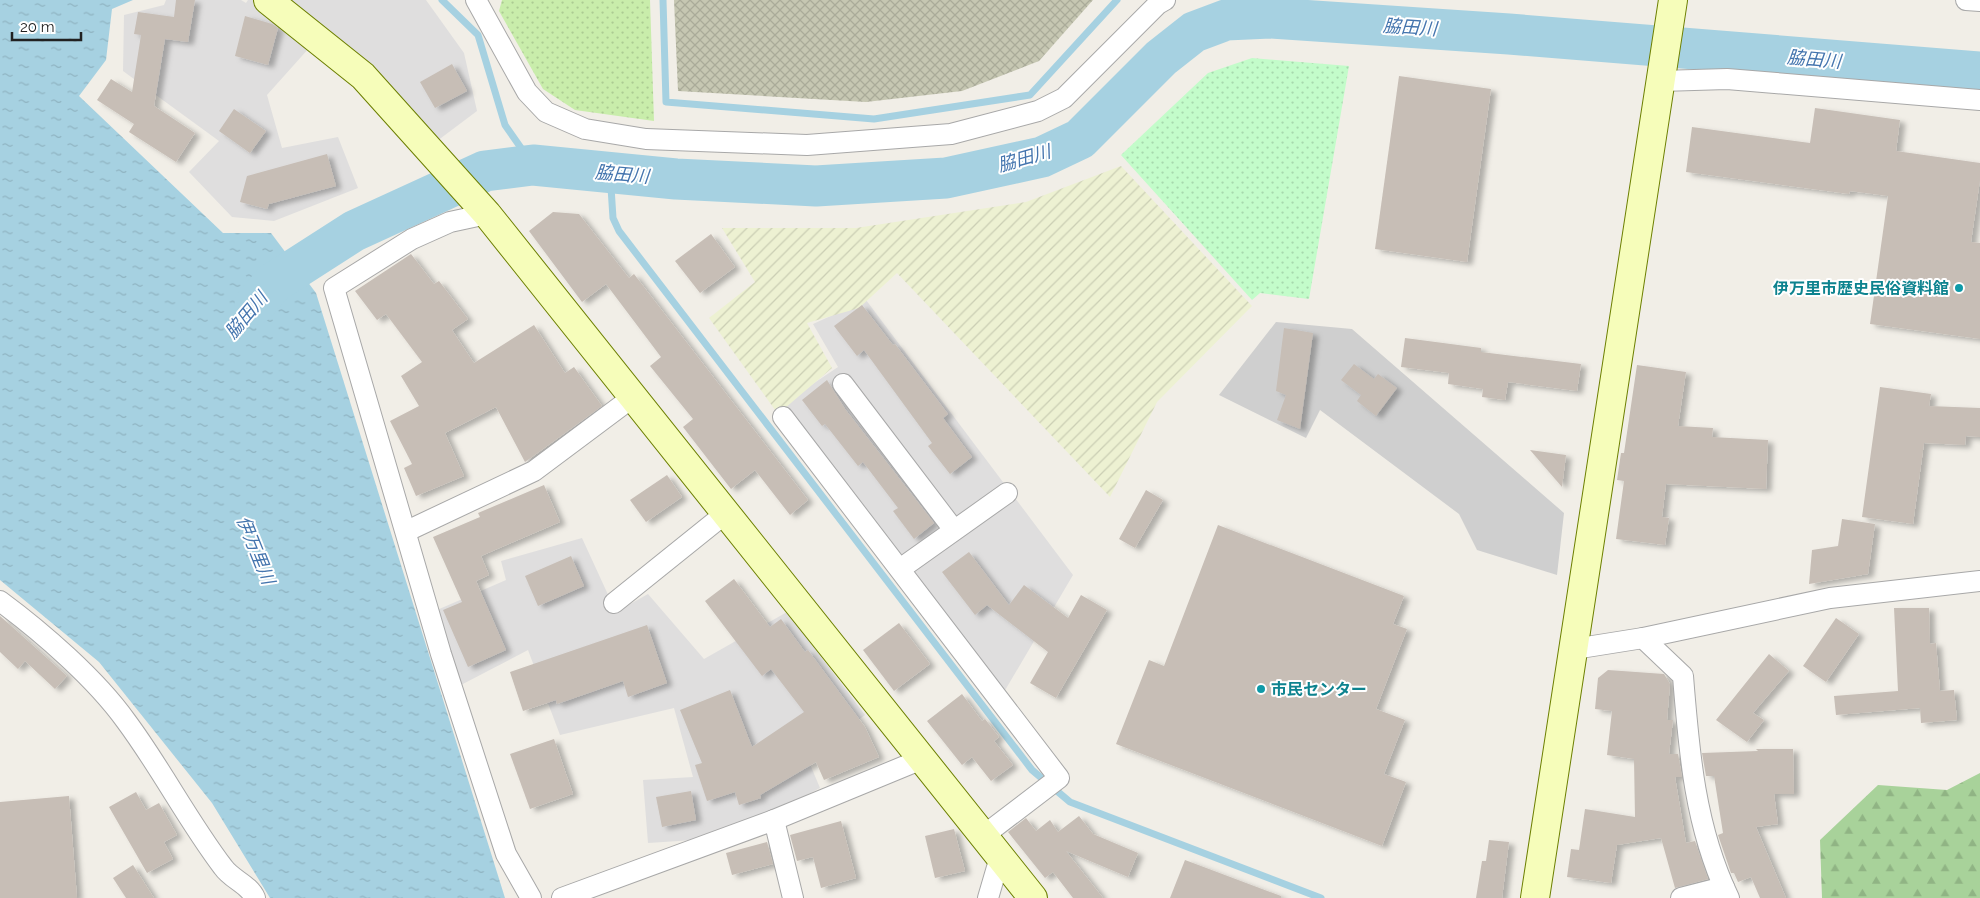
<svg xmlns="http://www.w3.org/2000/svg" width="1980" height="898" viewBox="0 0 1980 898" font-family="Raleway,'Noto Sans JP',sans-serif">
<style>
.residential{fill:#dfdede}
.religious{fill:#cfcfcf}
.construction{fill:url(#construction-cross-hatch)}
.farmland{fill:url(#farmland-furrows)}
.grass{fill:url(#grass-dots)}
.forest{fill:url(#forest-firs)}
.park{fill:url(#park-dots)}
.water{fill:url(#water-ripples)}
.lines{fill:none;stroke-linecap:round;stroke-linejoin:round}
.stream{stroke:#a6d1e1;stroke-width:7}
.river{stroke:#a6d1e1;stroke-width:41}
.building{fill:#c7beb6;filter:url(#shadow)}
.street-casing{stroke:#a8a8a8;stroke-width:22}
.secondary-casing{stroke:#6c7f00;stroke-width:30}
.street{stroke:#fff;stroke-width:20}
.secondary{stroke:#f6fdba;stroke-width:28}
.culture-dot{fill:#0f9aa8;stroke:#fff;stroke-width:2}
.labels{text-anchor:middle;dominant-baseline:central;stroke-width:4;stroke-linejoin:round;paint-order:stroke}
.culture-label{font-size:16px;font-weight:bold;fill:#0d838f;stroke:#fff;text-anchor:end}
.water-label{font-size:18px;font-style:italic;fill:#4475ae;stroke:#fff}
</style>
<defs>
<pattern id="construction-cross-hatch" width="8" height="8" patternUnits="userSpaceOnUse" patternTransform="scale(1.25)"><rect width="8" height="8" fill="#c6c7b2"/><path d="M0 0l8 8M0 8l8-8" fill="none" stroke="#aaab99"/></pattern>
<pattern id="farmland-furrows" width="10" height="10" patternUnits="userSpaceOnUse" patternTransform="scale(1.25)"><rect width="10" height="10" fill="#edf1d2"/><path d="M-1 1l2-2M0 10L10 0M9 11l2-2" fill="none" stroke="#cbceb4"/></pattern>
<pattern id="grass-dots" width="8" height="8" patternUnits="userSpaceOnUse" patternTransform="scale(1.25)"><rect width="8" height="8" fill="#c9edab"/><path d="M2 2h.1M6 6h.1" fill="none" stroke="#accb93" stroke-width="1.8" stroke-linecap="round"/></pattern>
<pattern id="forest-firs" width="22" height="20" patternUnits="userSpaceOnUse" patternTransform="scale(1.25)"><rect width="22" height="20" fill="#a8d29a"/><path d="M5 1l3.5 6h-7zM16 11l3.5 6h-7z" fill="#90b484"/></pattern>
<pattern id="park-dots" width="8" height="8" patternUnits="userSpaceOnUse" patternTransform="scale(1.25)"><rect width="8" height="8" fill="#c3fcca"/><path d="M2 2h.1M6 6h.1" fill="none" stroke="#a7d8ad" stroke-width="1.8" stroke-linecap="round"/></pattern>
<pattern id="water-ripples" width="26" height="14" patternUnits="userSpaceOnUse" patternTransform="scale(1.25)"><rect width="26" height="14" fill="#a6d1e1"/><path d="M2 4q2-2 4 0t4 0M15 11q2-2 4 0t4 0" fill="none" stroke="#8fb3c1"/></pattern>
<filter id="shadow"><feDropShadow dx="5.5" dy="3" stdDeviation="2.5" flood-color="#0004"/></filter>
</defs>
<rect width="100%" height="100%" fill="#f1eee7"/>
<g class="residential">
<path d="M166,0H241L246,3L248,0H426L464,53L477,111L437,141L327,28L267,95L282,148L338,137L358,188L274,221L232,217L189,172L219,141L123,71L124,15L164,5Z"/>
<path d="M866,300L1073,575L1004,692L780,406L838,367L813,324Z"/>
<path d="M582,538L616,612L648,594L704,659L787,612L865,715L807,757L820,788L725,838L648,843L643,780L693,777L674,708L560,735L528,650L459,686L437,610L506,580L501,561Z"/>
</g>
<path class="religious" d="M1276,322L1352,329L1564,513L1557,575L1477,550L1459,514L1320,410L1306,438L1219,395Z"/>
<path class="construction" d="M674,0H1093L1039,61L962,91L866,102L678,91Z"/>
<path class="farmland" d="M1121,166L1252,306L1157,402L1110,497L897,273L859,308L807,323L832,368L778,414L709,318L755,282L722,228H856L1026,202Z"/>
<path class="grass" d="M502,0H650L654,121L575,110L543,89L499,11Z"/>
<path class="forest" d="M1980,773V898H1822L1820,840L1878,785L1947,790Z"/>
<path class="park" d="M1252,58L1349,66L1309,299L1260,293L1252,300L1121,155L1208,73Z"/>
<path class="water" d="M0,0H133L112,9L106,60L79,96L223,233H271L316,293L505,898H270L212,803L99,662L0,580Z"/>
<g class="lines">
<g class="stream">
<path d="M442,0L478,35L505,125L533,165"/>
<path d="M663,0L666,102L874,119L1030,95L1117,0"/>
<path d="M610,172L613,218L619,231L1032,770L1070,802L1321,898"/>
</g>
<path class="river" d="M255,304L273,283L354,231L485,171L533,165L676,179L816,186L946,178L1042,157L1080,139L1161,58L1194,32L1226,20L1270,18L1509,34L1980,72"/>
</g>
<g class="building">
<path d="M176,0H195L188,42L165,39L154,106L195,133L176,162L129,132L134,124L97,100L111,79L132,92L141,35L134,34L138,12L174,17Z"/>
<path d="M245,16L272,24L278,28L268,65L235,56Z"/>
<path d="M452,64L467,91L435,108L420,82Z"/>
<path d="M1399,76L1491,89L1467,262L1375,249Z"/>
<path d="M1815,108L1900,120L1896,151L1980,163V180L1971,242L1980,243V339L1870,324L1888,196L1850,191L1849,194L1686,172L1692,127L1810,143Z"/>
<path d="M234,109L266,131L250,153L219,131Z"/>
<path d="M327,154L336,186L269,204L267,209L240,202L247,176Z"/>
<path d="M553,212L579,214L629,278L634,274L808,500L790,515L755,470L731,489L683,427L693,419L650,366L661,357L606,284L582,302L529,231Z"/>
<path d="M711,234L735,267L700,293L675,261Z"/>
<path d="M411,254L434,284L439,281L468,319L452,330L474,363L534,325L565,373L574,367L602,406L525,462L496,407L445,433L464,476L416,496L404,468L412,464L390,421L419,406L401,376L422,362L386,314L377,320L355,291Z"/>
<path d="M862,305L893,345L895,344L948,414L943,418L972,457L950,474L928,446L932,443L864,350L857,356L834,326Z"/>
<path d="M1284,328L1313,333L1300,429L1277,420L1286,395L1276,391Z"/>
<path d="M1405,338L1481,348V352L1581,364L1577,391L1508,382L1505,400L1482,397L1483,389L1448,384L1449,373L1401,367Z"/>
<path d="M1354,364L1374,379L1378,374L1397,388L1376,416L1357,401L1361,395L1341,380Z"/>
<path d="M1637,365L1686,372L1678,426L1713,428L1712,437L1768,440L1766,489L1666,484L1662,517L1669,518L1665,545L1616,539L1624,481L1617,480L1621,453H1624Z"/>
<path d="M827,380L845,409L934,523L914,539L893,511L898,508L863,462L858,466L825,424L822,426L802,400Z"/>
<path d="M1880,387L1931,394L1929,406L1980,408V437L1966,436L1965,445L1924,443L1913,524L1862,517Z"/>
<path d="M1530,450L1566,455L1562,487Z"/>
<path d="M667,475L682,497L646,522L630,500Z"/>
<path d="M544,485L560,522L481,556L489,575L476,581L506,650L468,667L443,610L462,602L433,537L480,517L478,513Z"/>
<path d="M1146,490L1163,500L1135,548L1119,539Z"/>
<path d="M1842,519L1875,524L1868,574L1809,584L1812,550L1838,546Z"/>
<path d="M1218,525L1404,596L1393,624L1407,629L1376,709L1405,720L1384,774L1406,782L1382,846L1116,744L1149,660L1164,666Z"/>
<path d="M969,552L1009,605L1024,585L1068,618L1081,595L1107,610L1056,698L1030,683L1048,652L987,605L975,615L942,572Z"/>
<path d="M571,556L584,586L538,606L525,576Z"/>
<path d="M734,579L770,627L781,619L805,652L808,650L865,727L879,757L824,780L816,762L760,795L761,798L739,805L735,792L707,801L695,765L702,763L680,710L730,690L752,747L804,712L771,669L762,676L705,601Z"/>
<path d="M1894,608H1929L1930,644L1936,643L1940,691L1954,690L1957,720L1921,723L1920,708L1836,715L1834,696L1898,691Z"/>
<path d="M0,616L67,676L55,689L25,661L18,669L0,652Z"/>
<path d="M1836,618L1859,634L1826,682L1803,666Z"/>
<path d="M899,623L930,664L894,691L863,650Z"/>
<path d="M647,625L667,683L628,697L623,681L557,704L556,700L523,711L510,672Z"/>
<path d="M1769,654L1789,671L1753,713L1764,720L1747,742L1716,720Z"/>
<path d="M1608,670L1664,674L1670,684L1667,720H1673L1669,754H1678L1682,777H1675L1686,843L1695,841L1708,879L1675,888L1661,838L1617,845L1611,883L1567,877L1571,849L1579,850L1585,809L1635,817L1634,759L1607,755L1612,711L1595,709L1598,678Z"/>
<path d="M962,694L982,721L985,719L999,737L994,741L1013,765L991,781L972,757L962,765L927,721Z"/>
<path d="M554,739L573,794L530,809L510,754Z"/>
<path d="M1756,749H1793L1794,794H1774L1778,824L1756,827L1786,898H1760L1751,877L1738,882L1734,873H1731L1718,835L1723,833L1714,776H1706L1702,753L1758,751Z"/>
<path d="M691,791L696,820L662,827L656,797Z"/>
<path d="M136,792L146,810L159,803L177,835L164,842L173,859L147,873L109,807Z"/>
<path d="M69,796L77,898H0V802Z"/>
<path d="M1079,816L1093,834L1138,853L1128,877L1066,851L1103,898H1073L1053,872L1045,878L1008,832L1026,818L1036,831L1050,820L1058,832Z"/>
<path d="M841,821L856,878L821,888L813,857L797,861L790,835Z"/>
<path d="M954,829L965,871L935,878L925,836Z"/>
<path d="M1489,840L1509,842L1502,898H1476L1482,861H1486Z"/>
<path d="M767,842L773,864L732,875L726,853Z"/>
<path d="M1185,860L1281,896V898H1170Z"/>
<path d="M133,865L154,898H126L113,878Z"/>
</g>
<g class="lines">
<defs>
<g id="street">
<path d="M476,0L527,92L546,112L585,129L646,139L807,145L951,134L1038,111L1064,98L1158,4L1165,0"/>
<path d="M1966,0L1980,1"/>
<path d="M1661,81L1727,79L1980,100"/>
<path d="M487,214L450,222L412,239L334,288L441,654L506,854L531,898"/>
<path d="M843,384L954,530"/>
<path d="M783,417L1059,778L983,836"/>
<path d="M407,531L534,471L633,397"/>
<path d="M900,569L1007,493"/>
<path d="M0,601C42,632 96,679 126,721C161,768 188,821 223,867C232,880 249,884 255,898"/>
<path d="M614,603L726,513"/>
<path d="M1643,638L1683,676C1689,752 1695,828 1729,898"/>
<path d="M1574,649L1643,638L1830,598L1980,581"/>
<path d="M774,820L793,898"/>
<path d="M562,898L774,820L922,759"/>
<path d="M988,898L1000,857"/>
<path d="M1681,898L1724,887"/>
</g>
<g id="secondary">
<path d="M268,0L363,76L487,214L1033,898"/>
<path d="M1535,898L1673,0"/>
</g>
</defs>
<use href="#street" class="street-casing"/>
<use href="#secondary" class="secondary-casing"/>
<use href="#street" class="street"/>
<use href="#secondary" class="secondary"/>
</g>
<g class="culture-dot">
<circle cx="1959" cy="288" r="5"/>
<circle cx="1261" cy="689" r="5"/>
</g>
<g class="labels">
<g class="culture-label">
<text x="1949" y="288">伊万里市歴史民俗資料館</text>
<text x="1271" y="689" text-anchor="start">市民センター</text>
</g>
<g class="water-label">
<text transform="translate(1410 27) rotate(4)">脇田川</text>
<text transform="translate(1814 59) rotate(5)">脇田川</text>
<text transform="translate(1024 158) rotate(-16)">脇田川</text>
<text transform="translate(622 174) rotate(5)">脇田川</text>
<text transform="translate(246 315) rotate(-50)">脇田川</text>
<text transform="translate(256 550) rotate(68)">伊万里川</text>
</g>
</g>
<path d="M12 32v8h69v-8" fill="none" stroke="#212121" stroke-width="2.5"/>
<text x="20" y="32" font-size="15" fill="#212121" stroke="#ffffff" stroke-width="4" paint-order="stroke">20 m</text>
</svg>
